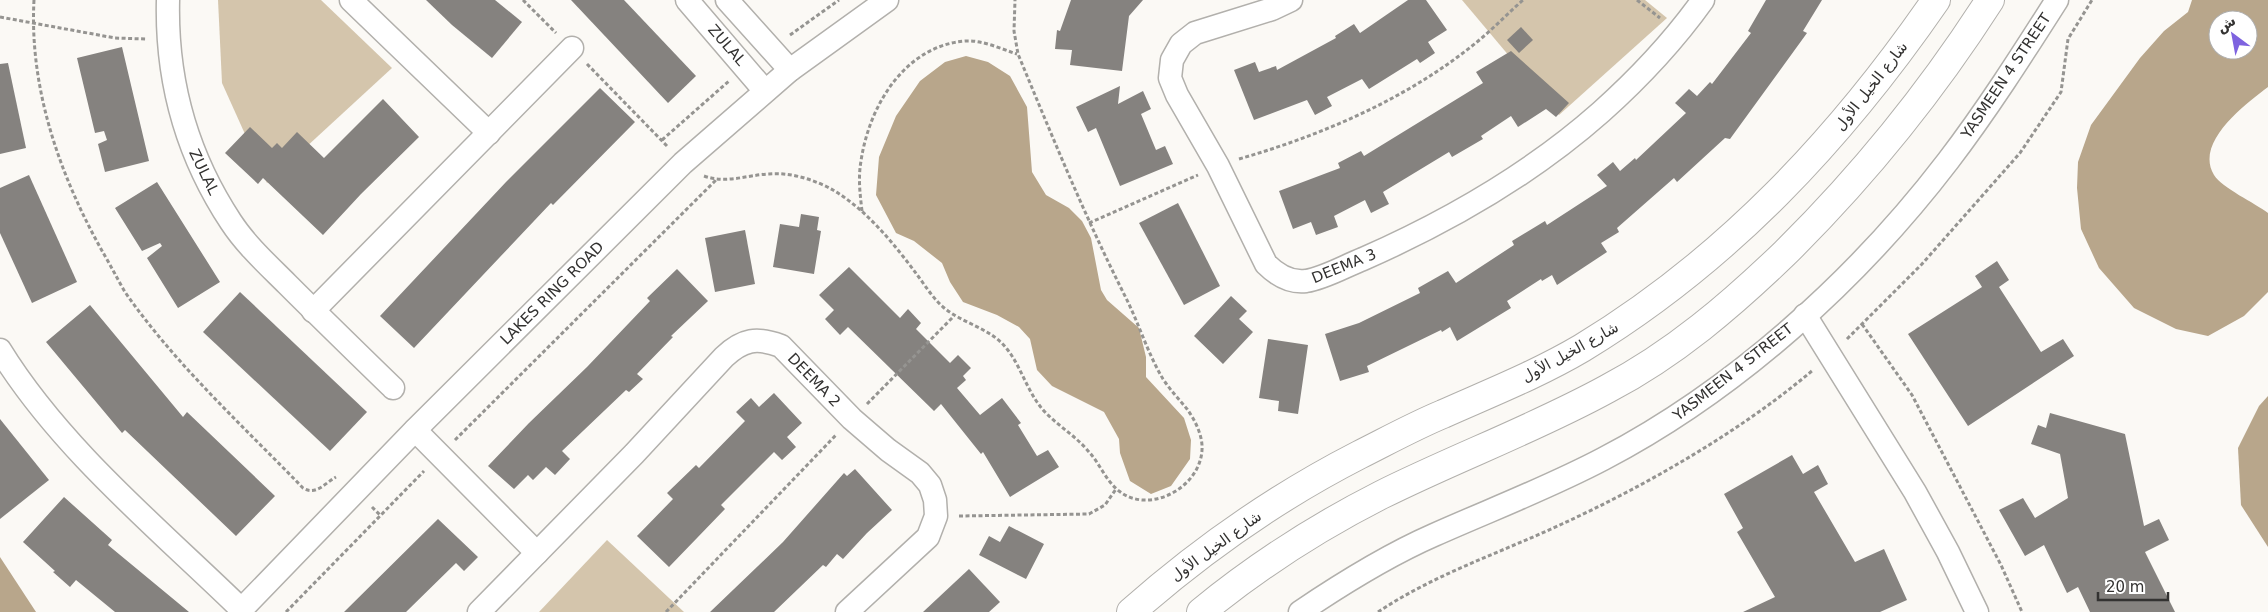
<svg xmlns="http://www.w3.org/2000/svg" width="2268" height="612" viewBox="0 0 2268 612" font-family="'DejaVu Sans','Noto Naskh Arabic',sans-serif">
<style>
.green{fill:#d4c5ac}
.water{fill:#b8a68b;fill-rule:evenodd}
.building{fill:#85827f}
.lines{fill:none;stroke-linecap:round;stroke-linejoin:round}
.minor-casing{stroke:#b2b0ac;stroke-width:25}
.secondary-casing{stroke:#b2b0ac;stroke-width:30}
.path{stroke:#959491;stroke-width:3;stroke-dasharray:4 2.5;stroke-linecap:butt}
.minor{stroke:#fff;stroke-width:22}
.secondary{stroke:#fff;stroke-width:28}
.labels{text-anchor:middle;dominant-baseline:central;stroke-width:4;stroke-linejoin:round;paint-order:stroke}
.street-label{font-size:15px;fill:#333231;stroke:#fff}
</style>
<rect width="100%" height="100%" fill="#fbf9f5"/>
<g class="green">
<path d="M218,0H321L392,68L267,183L222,83Z"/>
<path d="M1462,0H1645L1667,18L1559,115Z"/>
<path d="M607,540L684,612H539Z"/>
</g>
<g class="water">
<path d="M2192,0H2268V87C2246,104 2194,142 2214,175C2222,188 2255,203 2268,213V292L2244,316L2208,336L2176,329L2134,308L2099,268L2081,229L2077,188L2078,162L2091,125L2140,58L2164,31L2188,12ZM2218,20H2248V50H2218Z"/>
<path d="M966,56L988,62L1010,76L1027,107L1032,172L1046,195L1069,208L1082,221L1091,238L1101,290L1107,300L1139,328L1146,357V377L1184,418L1191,440L1190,459L1171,486L1151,494L1130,481L1120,453L1119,439L1104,412L1052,386L1037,370L1030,339L1019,327L997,315L963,302L950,282L942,263L914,241L896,233L876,195L879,157L896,116L920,81L945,62Z"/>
<path d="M2268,396V547L2241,505L2238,448L2259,406Z"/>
<path d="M0,557L36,612H0Z"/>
</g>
<g class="building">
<path d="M426,0H495L522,22L492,58L452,25Z"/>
<path d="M571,0H624L696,76L668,103Z"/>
<path d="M1071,0H1143L1129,16L1122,71L1070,65L1072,50L1055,49L1057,30L1060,31Z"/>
<path d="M1408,0H1426L1447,30L1428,42L1435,53L1420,63L1417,59L1369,89L1362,79L1327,97L1332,106L1315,115L1307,100L1254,120L1234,70L1255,62L1259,72L1276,66L1277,70L1336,38L1335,36L1354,24L1360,33Z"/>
<path d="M1766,0H1822L1803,31L1807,33L1730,139L1725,138L1677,182L1674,178L1617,228L1619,232L1601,243L1607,252L1557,285L1552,275L1542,281L1541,279L1507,301L1511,308L1457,341L1450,327L1442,332L1441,330L1367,366L1369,372L1340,381L1325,334L1359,323L1420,293L1418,288L1448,271L1456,283L1514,245L1512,241L1545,221L1547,225L1607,186L1597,175L1613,162L1620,171L1635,158L1636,160L1686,113L1675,103L1689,89L1697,96L1710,82L1712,84L1751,33L1748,31Z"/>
<path d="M1521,27L1533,40L1519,53L1507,40Z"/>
<path d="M122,47L149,161L105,172L98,144L107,140L104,131L95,133L77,58Z"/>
<path d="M1511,51L1569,103L1556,117L1546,109L1518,127L1511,116L1481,136L1483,139L1452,157L1449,152L1383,192L1389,204L1371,213L1365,200L1334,216L1338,227L1316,235L1311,222L1293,229L1279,191L1340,168L1338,163L1361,151L1364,156L1483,83L1476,72Z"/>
<path d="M8,63L26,148L0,154V64Z"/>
<path d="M1120,86L1118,104L1143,91L1151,109L1141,114L1156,150L1165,146L1173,164L1120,186L1096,128L1088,132L1076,107Z"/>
<path d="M600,88L635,122L553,205L551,203L414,348L380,316L506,182Z"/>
<path d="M383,99L419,137L361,194L323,235L263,178L258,184L225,153L250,127L272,148L277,143L282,148L297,132L324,158Z"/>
<path d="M29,175L77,282L32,303L0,233V188Z"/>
<path d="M157,182L220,282L178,308L147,258L162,246L160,243L142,251L115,208Z"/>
<path d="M1178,203L1220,286L1184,305L1139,223Z"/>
<path d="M801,214L819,217L817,230L821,231L814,274L773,267L780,224L799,227Z"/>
<path d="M745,230L755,284L715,292L705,238Z"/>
<path d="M1997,261L2009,280L1999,287L2041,352L2063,339L2074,356L1968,426L1908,334L1982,287L1975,276Z"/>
<path d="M849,267L900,318L908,309L921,323L916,329L950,363L958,355L971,368L963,376L966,380L957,388L980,415L1002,398L1021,423L1018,425L1037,456L1048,450L1059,467L1010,497L983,452L981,454L941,404L934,411L848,327L840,335L825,319L834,310L819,295Z"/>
<path d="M677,269L708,301L671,336L673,337L637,374L643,379L629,392L626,390L562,451L570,459L555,475L546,467L533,480L528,475L514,489L488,466L529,423L587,367L650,301L647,298Z"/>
<path d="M240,292L367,412L330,451L203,332Z"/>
<path d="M1231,296L1247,311L1239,319L1253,332L1223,364L1194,336Z"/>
<path d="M90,305L183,417L187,412L275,496L236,536L125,430L122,433L46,342Z"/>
<path d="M1268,339L1308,345L1298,414L1278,411L1279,401L1259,398Z"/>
<path d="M774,393L802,423L787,437L796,447L782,460L774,452L721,505L725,509L669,567L637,536L673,499L667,493L696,465L699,468L745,421L736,412L751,398L759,407Z"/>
<path d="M2050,413L2125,434L2144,526L2159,519L2169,540L2145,552L2175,612H2090L2078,587L2067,593L2044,545L2025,556L1999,510L2023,498L2035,518L2068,498L2060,454L2031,444L2038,425L2046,428Z"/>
<path d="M0,419L49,480L0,519Z"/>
<path d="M1792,455L1803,474L1818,465L1828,484L1814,492L1855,562L1884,549L1907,600L1880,612H1743L1775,597L1737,532L1743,528L1724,494Z"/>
<path d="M855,469L892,510L867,533L843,559L837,554L826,567L823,565L774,612H710L783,542L844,473L847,476Z"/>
<path d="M64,497L112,540L108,545L189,612H115L76,580L70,587L53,572L55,571L23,542Z"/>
<path d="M438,519L478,557L464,571L456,563L406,612H344Z"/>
<path d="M1009,526L1044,544L1026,579L979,555L989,536L1000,542Z"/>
<path d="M969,569L1000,602L989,612H923Z"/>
</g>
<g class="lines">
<defs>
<g id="minor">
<path d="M168,0C166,81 186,154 231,222C246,245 268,265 287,284C322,319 357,353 393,388"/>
<path d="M351,0L489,133"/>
<path d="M687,0L765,91"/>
<path d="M727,0L790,70"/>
<path d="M1291,0L1272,9L1195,33L1181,44L1172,60L1170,78L1177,95L1218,166L1266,264C1277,275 1290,283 1306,281C1325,278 1345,266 1363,259C1447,222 1531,174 1601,112C1639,78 1673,42 1703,0"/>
<path d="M313,311L572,48"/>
<path d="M1805,315L1915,492L1948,552L1977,612"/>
<path d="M0,350C61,449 159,529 242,610"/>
<path d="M415,430L537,553"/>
<path d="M239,612L415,430L683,163L790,70L887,0"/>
<path d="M479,612L634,454L724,357C743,339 757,337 781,346L852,419L888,450L920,473L930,485L935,500L936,516L928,537L847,612"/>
<path d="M1300,612C1343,583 1386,556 1434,535C1490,510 1548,488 1603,459C1735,390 1857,280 1948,161C1987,110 2022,55 2057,0"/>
</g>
<g id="secondary">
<path d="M1131,612C1200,551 1277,497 1359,455C1387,441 1414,426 1443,414C1490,393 1538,374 1582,348C1727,260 1840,139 1936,0"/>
<path d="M1201,612C1256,567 1318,527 1381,495C1455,458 1534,429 1607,389C1674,354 1731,305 1785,253C1863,176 1931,92 1990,0"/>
</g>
</defs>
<use href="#minor" class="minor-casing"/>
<use href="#secondary" class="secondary-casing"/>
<g class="path">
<path d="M34,0C29,90 61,179 105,256C112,268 118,280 125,292C175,364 242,425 303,488C316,496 325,483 336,477"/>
<path d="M523,0L556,33"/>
<path d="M1637,0L1660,18"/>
<path d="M0,17L115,38L146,39"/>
<path d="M790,35L839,0"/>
<path d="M587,64L668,147"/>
<path d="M662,140L729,81"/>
<path d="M1239,159C1322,135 1404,100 1472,46C1490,32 1506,15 1523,0"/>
<path d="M704,176C727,184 746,175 769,174C791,172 815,180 833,190C867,210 895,245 918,276C926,287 933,298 943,307C963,324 991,328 1007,349C1022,368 1027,392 1044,411C1058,426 1076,436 1089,452C1100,464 1106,481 1119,491C1149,515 1200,488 1202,450C1203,436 1195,420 1187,409C1179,399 1170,390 1163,379C1148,354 1139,324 1126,298C1086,219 1052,136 1018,54L1014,31L1015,0"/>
<path d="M862,211C860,194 858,178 861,161C869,106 905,45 966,41C983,40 1001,49 1017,54"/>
<path d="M1089,223L1198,175"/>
<path d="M1862,324L1912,395L2001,565L2022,612"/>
<path d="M1847,339L1922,264L2020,153L2061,92L2068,39L2092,0"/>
<path d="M867,404L954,316"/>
<path d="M455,440L716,180"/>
<path d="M372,507L381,516"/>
<path d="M959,516L1089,514L1105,505L1116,489"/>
<path d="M286,612L424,471"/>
<path d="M666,612L836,435"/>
<path d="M1378,612C1435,574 1500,553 1562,524C1647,485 1741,431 1813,370"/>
</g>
<use href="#minor" class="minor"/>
<use href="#secondary" class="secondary"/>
</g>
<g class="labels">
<g class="street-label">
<text transform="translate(727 45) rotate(49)">ZULAL</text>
<text transform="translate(2006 76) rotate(-56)">YASMEEN 4 STREET</text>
<text transform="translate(1871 86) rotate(-52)">شارع الخيل الأول</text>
<text transform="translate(204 172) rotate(64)">ZULAL</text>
<text transform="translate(1344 266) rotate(-22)">DEEMA 3</text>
<text transform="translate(552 293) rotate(-45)">LAKES RING ROAD</text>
<text transform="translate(1570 352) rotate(-29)">شارع الخيل الأول</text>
<text transform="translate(1733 372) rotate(-38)">YASMEEN 4 STREET</text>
<text transform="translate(814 380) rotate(46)">DEEMA 2</text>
<text transform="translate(1216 546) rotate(-36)">شارع الخيل الأول</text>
</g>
</g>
<g transform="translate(2233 35) rotate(328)"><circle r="24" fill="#ffffff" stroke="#adadad"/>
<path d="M0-4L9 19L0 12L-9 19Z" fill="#7e63df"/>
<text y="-8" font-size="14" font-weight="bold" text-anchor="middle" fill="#333231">ش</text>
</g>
<path d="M2098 592v8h70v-8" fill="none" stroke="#333231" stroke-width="2.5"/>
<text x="2106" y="592" font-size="15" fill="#333231" stroke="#ffffff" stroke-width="4" paint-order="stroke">20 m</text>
</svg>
